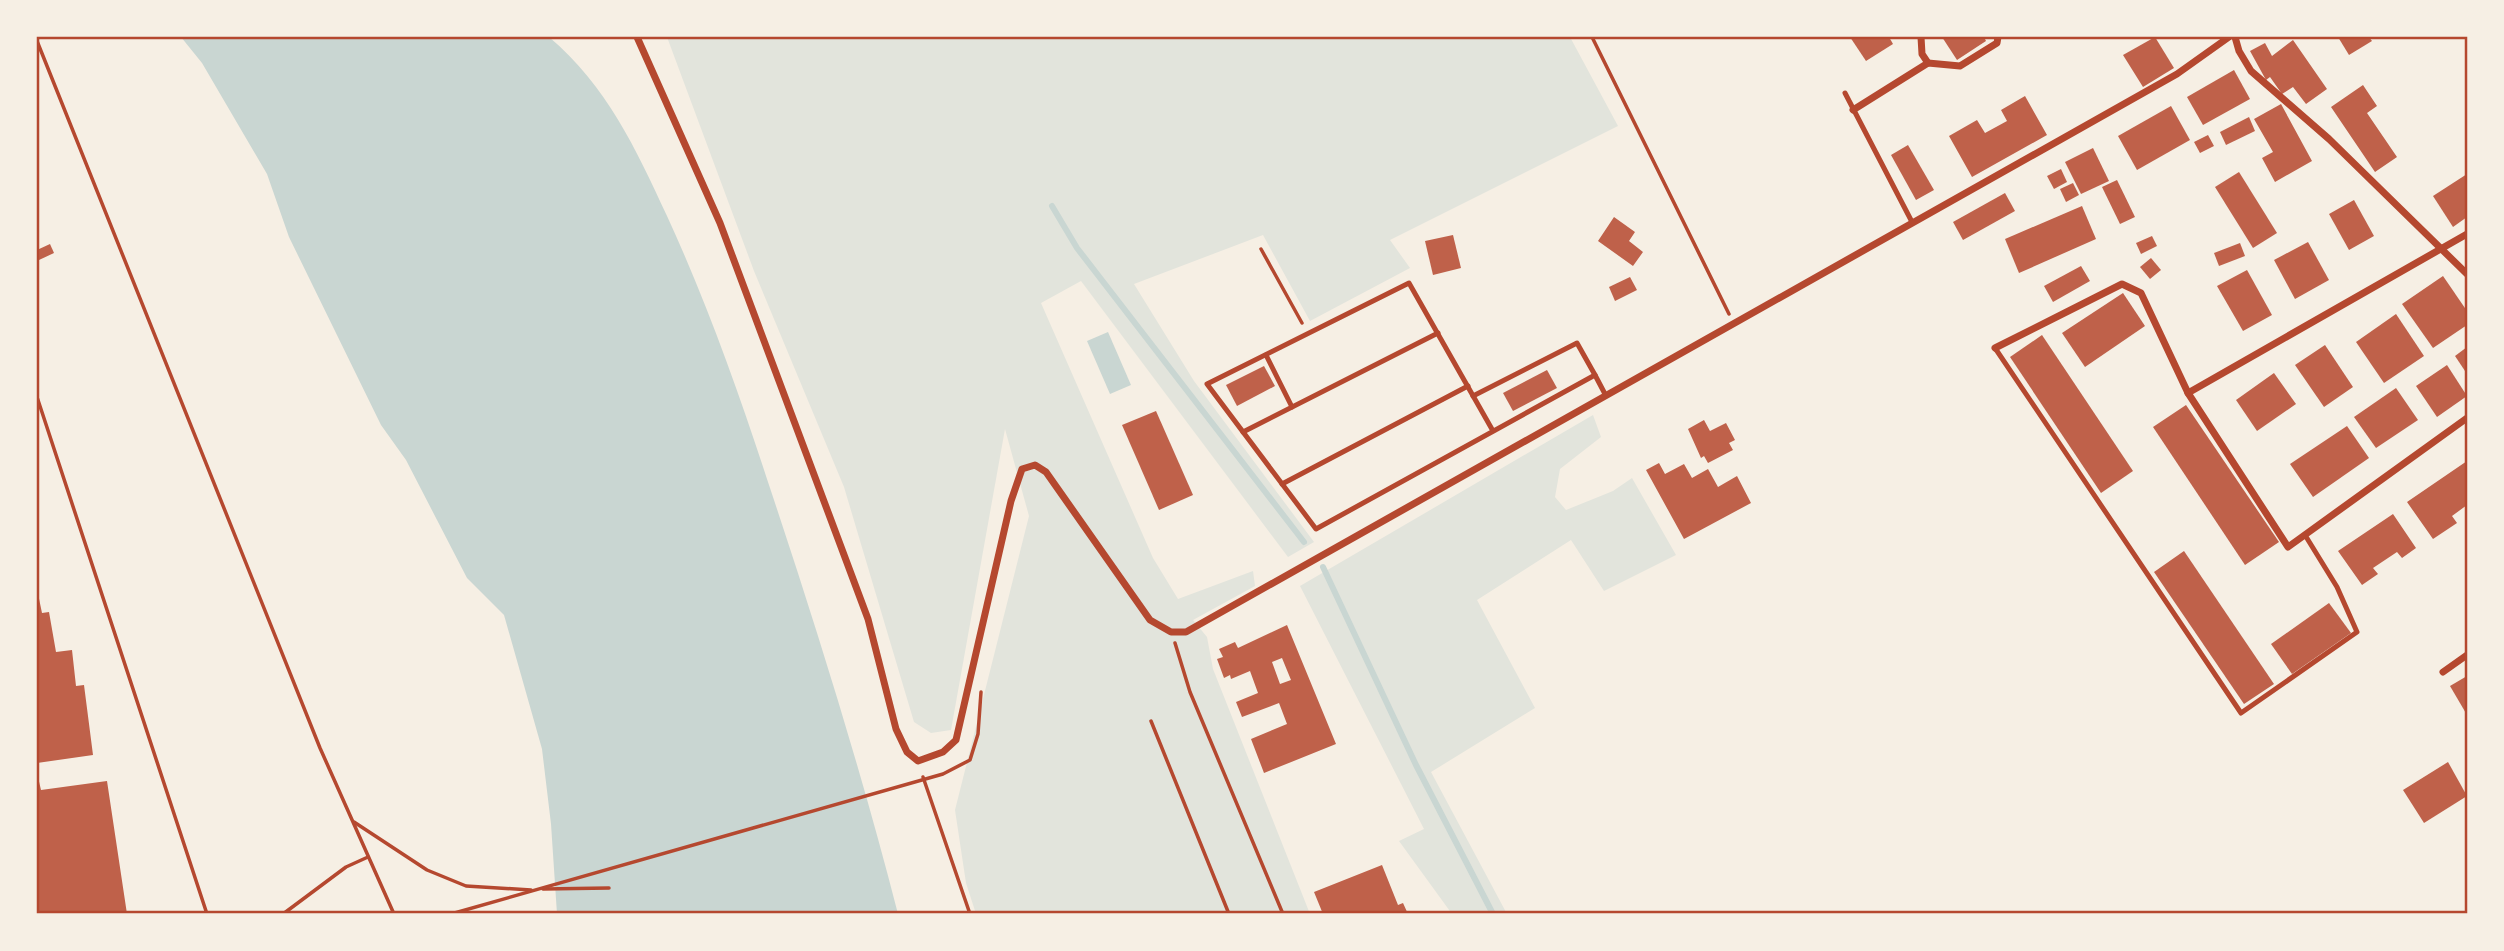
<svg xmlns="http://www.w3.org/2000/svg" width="2504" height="951" viewBox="0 0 2504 951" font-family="'Alegreya Sans',sans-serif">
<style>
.green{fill:#e2e4dc}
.water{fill:#c9d6d2}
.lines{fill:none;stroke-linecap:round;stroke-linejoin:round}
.stream{stroke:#c9d6d2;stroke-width:6}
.building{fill:#bf614a;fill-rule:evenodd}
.path{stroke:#b5482f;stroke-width:3.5}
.service{stroke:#b5482f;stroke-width:5}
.minor{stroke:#b5482f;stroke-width:7}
.neatline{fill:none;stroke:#b5482f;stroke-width:2.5}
</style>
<rect width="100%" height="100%" fill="#f6efe4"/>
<g class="green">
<path d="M667,37H1570L1618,126L1390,240L1410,268L1310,321L1263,235L1134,284L1194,381L1314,542L1288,557L1081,281L1041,303L1153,558L1178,599L1253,571L1255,586L1193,620L1207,637L1213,669L1310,914H976L966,883L955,810L1029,516L1005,429L951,730L931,733L914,722L844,487L754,271Z"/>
<path d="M1593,415L1601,437L1560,469L1555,497L1566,510L1613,491L1632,478L1676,555L1604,591L1571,540L1477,600L1535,708L1431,772L1507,914H1452L1399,841L1424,829L1300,586Z"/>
</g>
<g class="water">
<path d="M181,37H549C607,86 636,149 667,216C708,305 740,396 770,488C817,629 861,770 898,914H557L551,824L542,749L504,615L467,578L406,460L381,425L289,237L267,174L202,63Z"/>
<path d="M1108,332L1131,385L1110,394L1087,341Z"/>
</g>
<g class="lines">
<g class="stream">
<path d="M1052,206L1077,248L1304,542"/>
<path d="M1323,567L1416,765L1493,914"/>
</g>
</g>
<g class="building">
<path d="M1850,37H1889L1893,44L1866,61Z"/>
<path d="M1942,37H1984L1986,41L1957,60Z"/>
<path d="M2155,37L2174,68L2143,87L2123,55Z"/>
<path d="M2338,37H2369L2372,41L2349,55Z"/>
<path d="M2293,40L2327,89L2306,104L2293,87L2282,94L2270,77L2266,80L2250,51L2265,43L2272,56Z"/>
<path d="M2234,70L2250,99L2203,125L2187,97Z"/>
<path d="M2363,85L2377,106L2367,113L2397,157L2375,172L2331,107Z"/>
<path d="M2025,96L2047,135L1972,177L1949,136L1977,120L1985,133L2007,121L2001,110Z"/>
<path d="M2281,104L2312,161L2275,182L2262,158L2273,152L2254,119Z"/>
<path d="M2171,106L2190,140L2137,170L2118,136Z"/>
<path d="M2249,117L2255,131L2226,145L2220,132Z"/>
<path d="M2208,135L2214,146L2200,153L2194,142Z"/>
<path d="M1908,145L1934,190L1916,200L1891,155Z"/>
<path d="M2093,148L2109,181L2081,194L2065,162Z"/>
<path d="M2061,169L2067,182L2054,189L2047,176Z"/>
<path d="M2239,172L2277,233L2253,248L2215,187Z"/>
<path d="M2467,174V217L2453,227L2433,196Z"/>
<path d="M2117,180L2135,217L2120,224L2102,187Z"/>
<path d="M2073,183L2079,195L2066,202L2060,189Z"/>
<path d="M2005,193L2015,211L1963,240L1953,222Z"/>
<path d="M2354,200L2374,236L2349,250L2329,214Z"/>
<path d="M2082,206L2096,239L2019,273L2005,239Z"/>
<path d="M1614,217L1635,232L1629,241L1643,252L1633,266L1598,241Z"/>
<path d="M1453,235L1461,268L1433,275L1425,241Z"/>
<path d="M2152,236L2157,246L2141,254L2136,243Z"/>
<path d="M2308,242L2329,280L2295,299L2274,260Z"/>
<path d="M2240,243L2245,256L2219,266L2214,253Z"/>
<path d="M50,244L54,253L39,260L37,250Z"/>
<path d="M2151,258L2161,270L2150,279L2140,267Z"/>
<path d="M2081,266L2090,281L2053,302L2044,286Z"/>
<path d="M2247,270L2272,315L2243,331L2217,286Z"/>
<path d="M2443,276L2467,311V325L2433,348L2402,304Z"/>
<path d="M1630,277L1637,290L1615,301L1609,287Z"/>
<path d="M2123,293L2145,326L2085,367L2062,333Z"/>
<path d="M2396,314L2424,356L2384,383L2356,342Z"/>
<path d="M2042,335L2133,471L2101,493L2010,357Z"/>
<path d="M2325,345L2353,387L2324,407L2295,365Z"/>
<path d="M2467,347V374L2455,356Z"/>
<path d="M2447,365L2467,396L2437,417L2416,386Z"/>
<path d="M1264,366L1275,386L1237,406L1226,385Z"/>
<path d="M1547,370L1557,388L1513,411L1503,393Z"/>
<path d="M2274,373L2296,404L2257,431L2236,400Z"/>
<path d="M2396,388L2418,420L2376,448L2354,417Z"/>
<path d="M2186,405L2279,542L2245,565L2153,427Z"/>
<path d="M1156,411L1193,495L1159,510L1122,425Z"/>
<path d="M1704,420L1710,431L1726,423L1735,440L1729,443L1733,450L1708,463L1704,456L1701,458L1688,429Z"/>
<path d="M2347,426L2369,458L2313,497L2290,464Z"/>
<path d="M2467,461V505L2452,516L2457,523L2433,539L2407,502Z"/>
<path d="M1659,463L1665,474L1684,464L1692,478L1708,469L1718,487L1737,476L1751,503L1684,539L1646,470Z"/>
<path d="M2393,514L2416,548L2402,558L2397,552L2373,568L2378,574L2362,585L2338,551Z"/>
<path d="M2184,551L2274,684L2244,704L2154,572Z"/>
<path d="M37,589L42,613L49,612L56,652L72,650L76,686L84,685L93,755L37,763Z"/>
<path d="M2329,603L2351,633L2292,674L2271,644Z"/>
<path d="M1287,625L1336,744L1264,773L1251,739L1287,724L1279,703L1242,717L1236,702L1258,693L1250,671L1231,679L1230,675L1224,678L1217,659L1223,657L1219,649L1235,642L1238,648ZM1282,658L1291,680L1280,684L1272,662Z"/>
<path d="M2467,676V715L2450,686Z"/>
<path d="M2448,762L2467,796L2424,823L2403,790Z"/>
<path d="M37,773L41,790L107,781L127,914H37Z"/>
<path d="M1382,865L1398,905L1403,903L1408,914H1323L1314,892Z"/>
</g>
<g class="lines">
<g class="path">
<path d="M1592,37L1729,314"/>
<path d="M37,41L320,748L394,914"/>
<path d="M1261,249L1302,323"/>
<path d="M37,397L207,914"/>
<path d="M1175,643L1190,692L1283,914"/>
<path d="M1151,721L1229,914"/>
<path d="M923,777L970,914"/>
<path d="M354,822L427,870L466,886L531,890"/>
<path d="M543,889L609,888"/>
<path d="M283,914L346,867L368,857"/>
<path d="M451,914L943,774L970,760L978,734L981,692"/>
</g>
<g class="service">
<path d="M1845,93L1912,222"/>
<path d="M1995,348L2241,713L2357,632L2337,587L2305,535"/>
<path d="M1266,355L1292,407"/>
<path d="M1473,396L1577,343L1595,375"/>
<path d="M1493,431L1409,283L1207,384L1316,529L1595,375L1605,394"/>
<path d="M1243,432L1438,333"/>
<path d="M1282,484L1468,386"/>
</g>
<g class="minor">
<path d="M637,37L720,223L868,619L896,729L907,752L918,761L943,752L956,740L1011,501L1022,469L1035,465L1046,472L1150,620L1171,632H1186L2177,74L2229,37"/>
<path d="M1921,37L1922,54L1928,63"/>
<path d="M2235,37L2239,51L2251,71L2329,139L2467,274"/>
<path d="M1853,110L1928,63L1960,66L1997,43L1998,37"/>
<path d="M1995,348L2122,284L2141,293L2188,393L2288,547L2467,418"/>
<path d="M2188,393L2467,234"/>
<path d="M2443,672L2467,655"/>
</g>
</g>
<rect width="2504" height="951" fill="none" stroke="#f6efe4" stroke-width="77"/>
<rect x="38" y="38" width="2428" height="874" class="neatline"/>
</svg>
